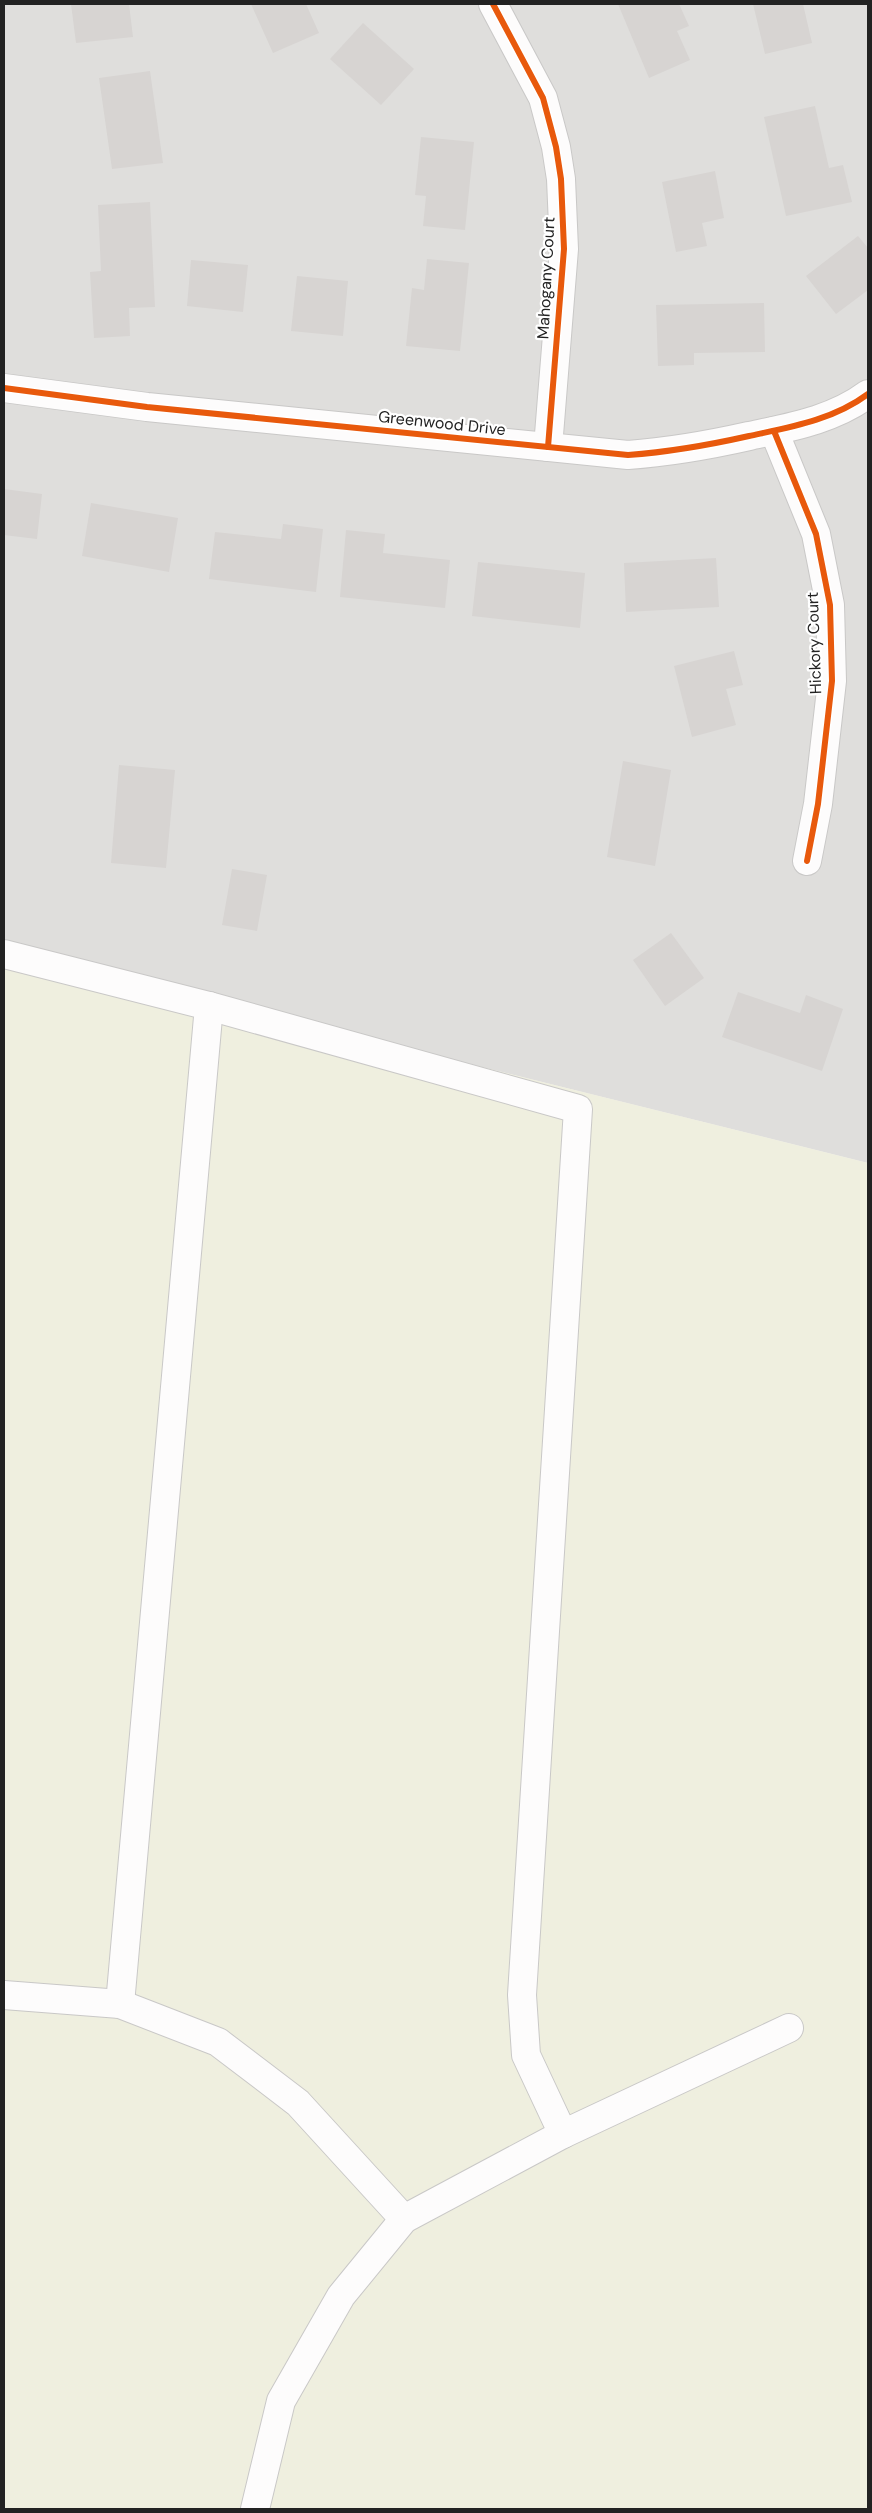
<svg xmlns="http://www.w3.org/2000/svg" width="872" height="2513" viewBox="0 0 872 2513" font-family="'DM Sans',sans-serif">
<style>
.residential{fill:#dfdedc}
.farmland{fill:#efefdf}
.building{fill:#d7d4d2}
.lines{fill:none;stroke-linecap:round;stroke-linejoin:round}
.minor-casing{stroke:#c9c8c7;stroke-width:30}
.minor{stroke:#fdfcfc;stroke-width:28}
.cycleway-casing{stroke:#fff;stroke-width:9}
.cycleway{stroke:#e8590c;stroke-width:6}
.labels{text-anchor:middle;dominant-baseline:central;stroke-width:4.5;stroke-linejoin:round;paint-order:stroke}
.street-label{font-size:16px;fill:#222;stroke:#fff}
</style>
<rect width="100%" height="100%" fill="#f0eeeb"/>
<path class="residential" d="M4,4H868V1163L4,948Z"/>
<path class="farmland" d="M4,948L868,1163V2509H4Z"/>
<g class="building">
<path d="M71,4H129L133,37L76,43Z"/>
<path d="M251,4H306L319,33L273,53Z"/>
<path d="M618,4H679L689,26L677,31L690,60L649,78Z"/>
<path d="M753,4H803L812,43L765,54Z"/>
<path d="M363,23L414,69L381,105L330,59Z"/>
<path d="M150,71L163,163L112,169L99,78Z"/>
<path d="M815,106L829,168L843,165L852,202L786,216L764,117Z"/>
<path d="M421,137L474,142L465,230L423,226L426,196L415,195Z"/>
<path d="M715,171L724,218L702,223L707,246L676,252L662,182Z"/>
<path d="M150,202L155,307L129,308L130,336L94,338L90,272L101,271L98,205Z"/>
<path d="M858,236L868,248V290L836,314L806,276Z"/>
<path d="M427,259L469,263L460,351L406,346L412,288L424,290Z"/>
<path d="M191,260L248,265L243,312L187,306Z"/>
<path d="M297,276L348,281L343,336L291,331Z"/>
<path d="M764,303L765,352L694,353V365L658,366L656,305Z"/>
<path d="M4,489L42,494L37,539L4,535Z"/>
<path d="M91,503L178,518L169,572L82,556Z"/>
<path d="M283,524L323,529L316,592L209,579L215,532L281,539Z"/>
<path d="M346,530L385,534L383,553L450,560L445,608L340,597Z"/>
<path d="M716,558L719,607L626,612L624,563Z"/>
<path d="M478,562L585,573L580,628L472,616Z"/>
<path d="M734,651L743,685L726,689L736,725L692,737L674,666Z"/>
<path d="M623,761L671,770L655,866L607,857Z"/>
<path d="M119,765L175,770L166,868L111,863Z"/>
<path d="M232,869L267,875L257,931L222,925Z"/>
<path d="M671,933L704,978L665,1006L633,960Z"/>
<path d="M738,992L800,1013L806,995L843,1009L822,1071L722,1037Z"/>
</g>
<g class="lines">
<defs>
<g id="minor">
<path d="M493,4L543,98L556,147L561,179L564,249L548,447"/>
<path d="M4,388L147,407L628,455C669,452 709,445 749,436C791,427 833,420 868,394"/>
<path d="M774,431L816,534L830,605L832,681L818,804L807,861"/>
<path d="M4,954L209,1006L578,1109L522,1995L526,2055L563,2134L404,2219L341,2296L281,2401L255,2509"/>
<path d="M4,1995L120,2004L218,2042L298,2103L404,2219"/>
<path d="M120,2004L209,1006"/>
<path d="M563,2134L789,2028"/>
</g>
</defs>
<use href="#minor" class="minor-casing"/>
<use href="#minor" class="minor"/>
<defs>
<g id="cycleway">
<path d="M493,4L543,98L556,147L561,179L564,249L548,447"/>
<path d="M4,388L147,407L628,455C669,452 709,445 749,436C791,427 833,420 868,394"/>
<path d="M774,431L816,534L830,605L832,681L818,804L807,861"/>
</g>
</defs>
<use href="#cycleway" class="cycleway-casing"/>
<use href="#cycleway" class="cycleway"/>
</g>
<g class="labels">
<g class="street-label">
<text transform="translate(546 278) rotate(-87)">Mahogany Court</text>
<text transform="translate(442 423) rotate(6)">Greenwood Drive</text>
<text transform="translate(814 643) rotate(-92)">Hickory Court</text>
</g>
</g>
<rect width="872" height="2513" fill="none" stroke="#222222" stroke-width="10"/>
</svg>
